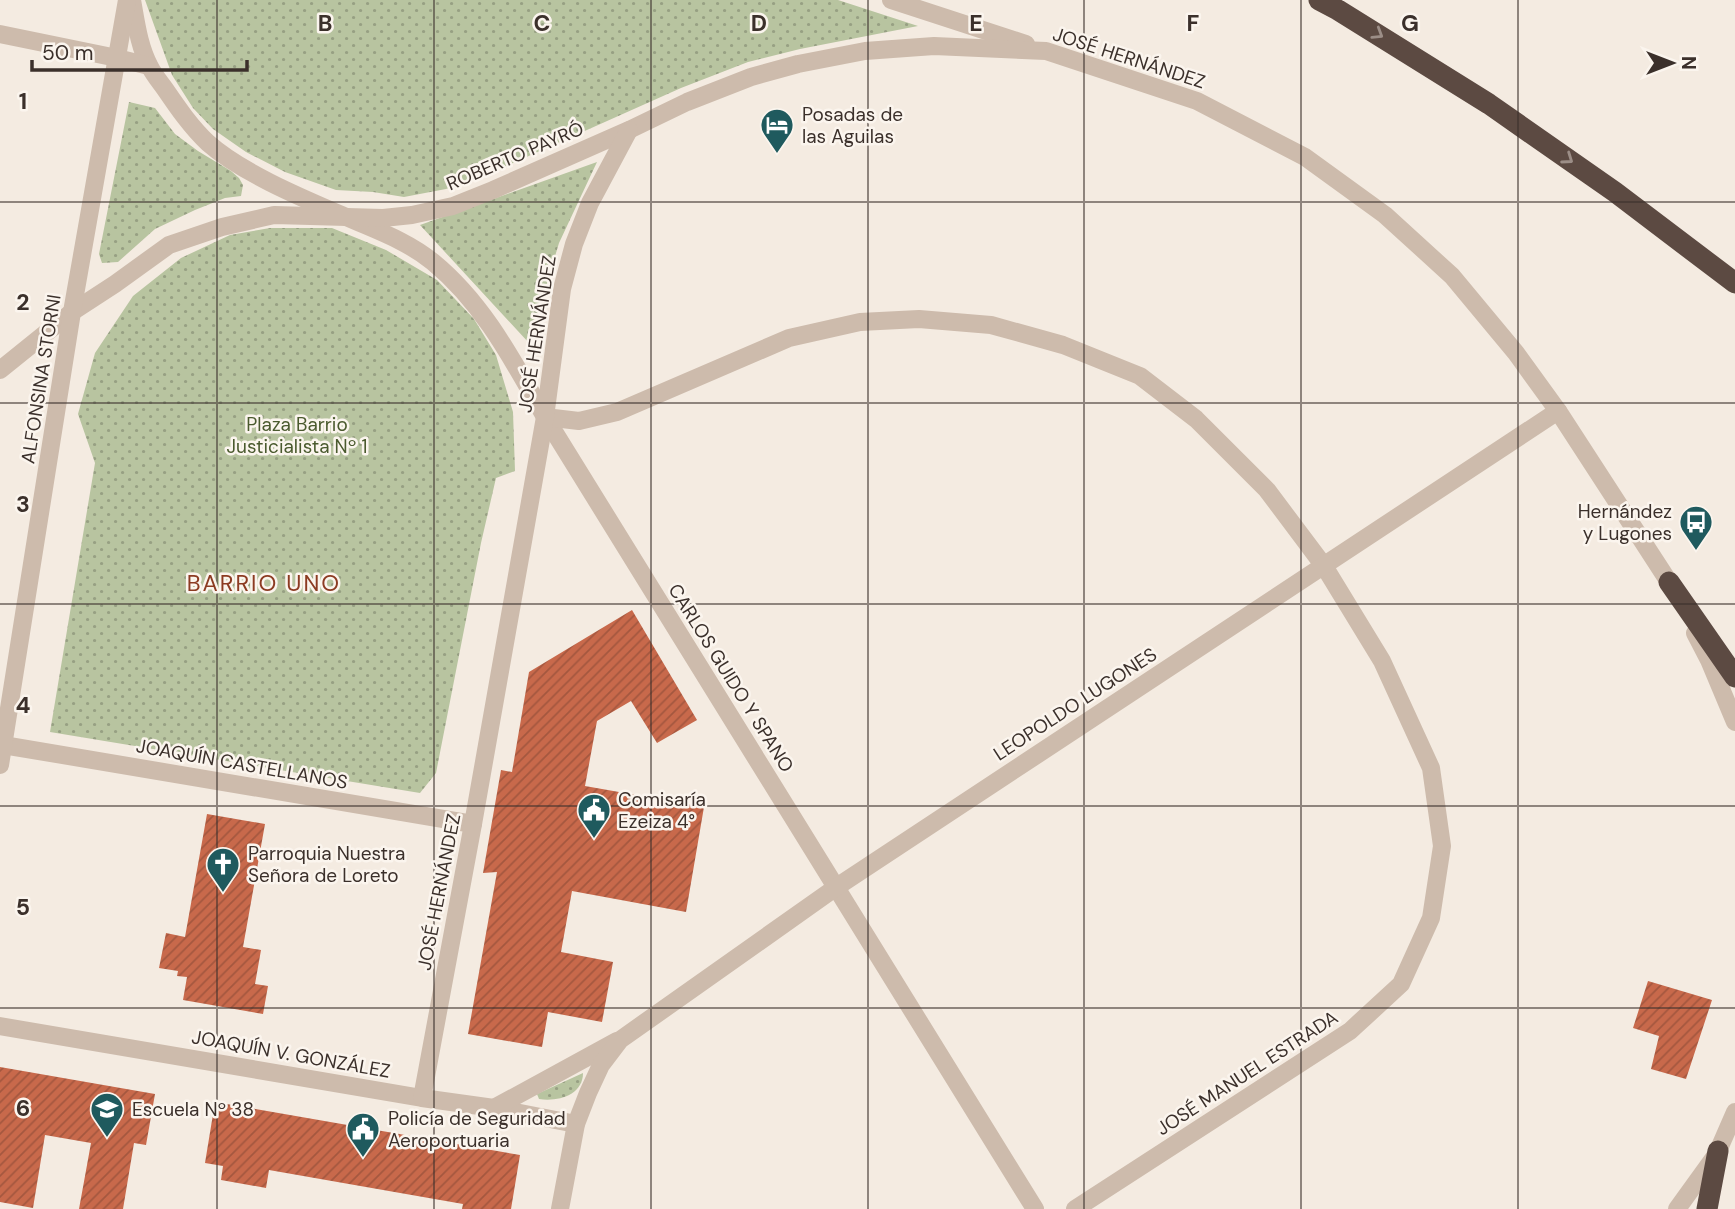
<svg xmlns="http://www.w3.org/2000/svg" width="1735" height="1209" viewBox="0 0 1735 1209" font-family="'DM Sans',sans-serif">
<style>
.green{fill:url(#green-dots)}
.building{fill:url(#building-hatch)}
.lines{fill:none;stroke-linecap:round;stroke-linejoin:round}
.minor{stroke:#cdbbac;stroke-width:18}
.tertiary{stroke:#cdbbac;stroke-width:18}
.motorway{stroke:#5c4a42;stroke-width:21}
.oneway{stroke:#9c8e87}
.grid{fill:none;stroke:#3b302b;stroke-width:2;stroke-opacity:0.55}
.labels{text-anchor:middle;dominant-baseline:central;stroke-width:5;stroke-linejoin:round;paint-order:stroke}
.street-label{font-size:19px;fill:#3b302b;stroke:#fbf5ee}
.poi-label{font-size:19px;fill:#3b302b;stroke:#fbf5ee;text-anchor:start}
.park-label{font-size:19px;fill:#4a5a2e;stroke:#fbf5ee}
.quarter-label{font-size:23px;letter-spacing:2px;fill:#8c3b22;stroke:#fbf5ee}
.grid-label{font-size:23px;text-anchor:middle;font-weight:bold;fill:#3b302b;stroke:#fbf5ee;stroke-width:5;stroke-linejoin:round;paint-order:stroke}
</style>
<defs>
<pattern id="green-dots" width="8" height="8" patternUnits="userSpaceOnUse" patternTransform="scale(1.75)"><rect width="8" height="8" fill="#b8c4a0"/><path d="M2 2h.1M6 6h.1" fill="none" stroke="#97a083" stroke-width="1.8" stroke-linecap="round"/></pattern>
<pattern id="building-hatch" width="6" height="6" patternUnits="userSpaceOnUse" patternTransform="scale(1.75)"><rect width="6" height="6" fill="#c8694b"/><path d="M-1 1l2-2M0 6l6-6M5 7l2-2" fill="none" stroke="#a4573f"/></pattern>
</defs>
<rect width="100%" height="100%" fill="#f4ebe1"/>
<g class="green">
<path d="M145,0H838L918,26L800,49L748,62L681,88L482,177L446,189L404,197L373,192L336,190L285,172L246,152L213,129L193,108L172,75Z"/>
<path d="M129,102L155,108L175,134L198,151L231,171L239,178L243,185L241,196L225,198L195,210L155,229L118,262L102,263L99,254Z"/>
<path d="M597,162L559,243L529,343L420,225Z"/>
<path d="M270,228H332L386,250L437,280L474,319L496,355L513,412L515,471L496,478L481,543L436,773L420,793L50,732L95,463L78,414L95,353L133,296L181,258L230,235Z"/>
<path d="M583,1073C583,1095 558,1102 539,1099L537,1094Z"/>
</g>
<g class="building">
<path d="M632,610L697,720L657,743L631,701L597,721L585,786L704,807L686,912L572,891L561,952L613,962L602,1022L548,1012L542,1047L468,1034L497,872L483,873L501,770L512,772L529,672Z"/>
<path d="M207,814L265,824L243,947L261,950L255,984L268,986L263,1014L183,1000L187,977L177,976L178,971L159,968L166,933L185,937Z"/>
<path d="M1648,981L1712,1000L1686,1079L1651,1069L1659,1036L1633,1028Z"/>
<path d="M0,1067L155,1094L146,1145L134,1143L123,1209H79L91,1143L45,1135L33,1208L0,1202Z"/>
<path d="M215,1102L520,1155L511,1209H462L463,1204L269,1170L266,1188L221,1180L223,1166L205,1163Z"/>
</g>
<g class="lines">
<g class="minor">
<path d="M132,0C136,22 139,47 150,67C154,75 160,82 165,89C178,108 191,127 208,143C242,173 302,198 344,216C375,230 406,240 433,262C484,304 513,361 545,417L1035,1209"/>
<path d="M891,0L1026,44"/>
<path d="M0,34L117,58L149,66"/>
<path d="M0,370L72,312L115,284L169,245L222,227L274,215L383,218L412,215L453,206L493,190L629,130L687,102L751,77L798,64L865,51L934,46L1046,51L1197,101L1305,157L1385,215L1452,276L1516,353L1558,411L1669,582"/>
<path d="M545,417L579,421L617,412L789,338L860,322L919,319L991,325L1063,345L1140,376L1196,419L1267,490L1324,566L1382,661L1431,768L1442,846L1431,918L1401,984L1350,1031L1075,1209"/>
<path d="M3,745L473,824"/>
<path d="M0,765L72,312L127,0"/>
<path d="M0,1026L422,1098L494,1108L576,1124"/>
<path d="M422,1098L473,824L545,417L562,289L574,244L590,203L629,130"/>
<path d="M494,1108L617,1041"/>
<path d="M560,1209L576,1124L588,1093L601,1065L620,1040L835,888L1558,411"/>
<path d="M1677,1209L1716,1155"/>
</g>
<g class="tertiary">
<path d="M1695,633L1709,660L1735,722"/>
<path d="M1718,1151L1735,1112"/>
</g>
<g class="motorway">
<path d="M1319,0L1338,10L1489,104L1615,192L1735,283"/>
<path d="M1669,582L1735,677"/>
<path d="M1707,1209L1718,1151"/>
</g>
</g>
<defs><path id="oneway-chevron" d="M-2-3.5L2.5 0L-2 3.5" fill="none" stroke-width="1.6" stroke-linecap="round" stroke-linejoin="round" transform="scale(1.75)"/></defs>
<g class="oneway">
<use href="#oneway-chevron" transform="translate(1378 34) rotate(32)"/>
<use href="#oneway-chevron" transform="translate(1568 159) rotate(35)"/>
</g>
<path class="grid" d="M217,0V1209M434,0V1209M651,0V1209M868,0V1209M1084,0V1209M1301,0V1209M1518,0V1209M0,202H1735M0,403H1735M0,604H1735M0,806H1735M0,1008H1735"/>
<defs>
<symbol id="hotel-pin" viewBox="-11 -11 22 30"><path d="M0 17L-7.5 6A9.5 9.5 0 1 1 7.5 6Z" fill="#1f5a5e" stroke="#fbf5ee"/><path d="M-6-4.5h1.5V1H6V5H4.5V3h-9V5H-6ZM-4 0a1.8 1.8 0 1 1 3.6 0ZM.5 0V-2.5h3Q6-2.5 6 0Z" fill="#fff"/></symbol>
<symbol id="bus-pin" viewBox="-11 -11 22 30"><path d="M0 17L-7.5 6A9.5 9.5 0 1 1 7.5 6Z" fill="#1f5a5e" stroke="#fbf5ee"/><path d="M-5-6H5V4H4V6H2V4H-2V6H-4V4H-5ZM-3.5-4V0h7V-4ZM-3.5 1.2v1.5H-2V1.2ZM2 1.2v1.5H3.5V1.2Z" fill="#fff"/></symbol>
<symbol id="civic-pin" viewBox="-11 -11 22 30"><path d="M0 17L-7.5 6A9.5 9.5 0 1 1 7.5 6Z" fill="#1f5a5e" stroke="#fbf5ee"/><path d="M-.6-6.5H3V-4.5H.6V-3L4-1V1h2V6H-6V1h2V-1L-.6-3ZM-1.2 2.5V6h2.4V2.5Z" fill="#fff"/></symbol>
<symbol id="church-pin" viewBox="-11 -11 22 30"><path d="M0 17L-7.5 6A9.5 9.5 0 1 1 7.5 6Z" fill="#1f5a5e" stroke="#fbf5ee"/><path d="M-1.2-6h2.4v3.5h3.3v2.4h-3.3V6h-2.4V-.1h-3.3v-2.4h3.3Z" fill="#fff"/></symbol>
<symbol id="school-pin" viewBox="-11 -11 22 30"><path d="M0 17L-7.5 6A9.5 9.5 0 1 1 7.5 6Z" fill="#1f5a5e" stroke="#fbf5ee"/><path d="M0-5L7-2L0 1L-7-2ZM-4 1L0 2.5L4 1V4Q0 6-4 4Z" fill="#fff"/></symbol>
</defs>
<g fill-rule="evenodd">
<use href="#hotel-pin" x="758" y="106" width="38" height="52"/>
<use href="#bus-pin" x="1677" y="503" width="38" height="52"/>
<use href="#civic-pin" x="575" y="791" width="38" height="52"/>
<use href="#church-pin" x="204" y="845" width="38" height="52"/>
<use href="#school-pin" x="88" y="1090" width="38" height="52"/>
<use href="#civic-pin" x="344" y="1110" width="38" height="52"/>
</g>
<g class="labels">
<g class="street-label">
<text transform="translate(1129 58) rotate(18)">JOSÉ HERNÁNDEZ</text>
<text transform="translate(515 156) rotate(-23)">ROBERTO PAYRÓ</text>
<text transform="translate(537 334) rotate(-81)">JOSÉ HERNÁNDEZ</text>
<text transform="translate(41 379) rotate(-81)">ALFONSINA STORNI</text>
<text transform="translate(731 678) rotate(58)">CARLOS GUIDO Y SPANO</text>
<text transform="translate(1075 704) rotate(-33)">LEOPOLDO LUGONES</text>
<text transform="translate(242 764) rotate(10)">JOAQUÍN CASTELLANOS</text>
<text transform="translate(439 892) rotate(-79)">JOSÉ HERNÁNDEZ</text>
<text transform="translate(291 1054) rotate(10)">JOAQUÍN V. GONZÁLEZ</text>
<text transform="translate(1247 1073) rotate(-33)">JOSÉ MANUEL ESTRADA</text>
</g>
<g class="poi-label">
<text x="802" y="114">Posadas de<tspan x="802" dy="22">las Aguilas</tspan></text>
<text x="1672" y="511" text-anchor="end">Hernández<tspan x="1672" dy="22">y Lugones</tspan></text>
<text x="618" y="799">Comisaría<tspan x="618" dy="22">Ezeiza 4°</tspan></text>
<text x="248" y="853">Parroquia Nuestra<tspan x="248" dy="22">Señora de Loreto</tspan></text>
<text x="132" y="1109">Escuela Nº 38</text>
<text x="388" y="1118">Policía de Seguridad<tspan x="388" dy="22">Aeroportuaria</tspan></text>
</g>
<g class="park-label">
<text x="297" y="424">Plaza Barrio<tspan x="297" dy="22">Justicialista Nº 1</tspan></text>
</g>
<g class="quarter-label">
<text x="264" y="583">BARRIO UNO</text>
</g>
</g>
<g class="grid-label">
<text x="325" y="31">B</text>
<text x="542" y="31">C</text>
<text x="759" y="31">D</text>
<text x="976" y="31">E</text>
<text x="1193" y="31">F</text>
<text x="1410" y="31">G</text>
<text x="23" y="109">1</text>
<text x="23" y="310">2</text>
<text x="23" y="512">3</text>
<text x="23" y="713">4</text>
<text x="23" y="915">5</text>
<text x="23" y="1116">6</text>
</g>
<g transform="translate(1672 63) rotate(90)" stroke="#fbf5ee" stroke-width="5" paint-order="stroke">
<path d="M0-5L12 26L0 18L-12 26Z" fill="#3b302b"/>
<text y="-10" font-size="19" font-weight="bold" text-anchor="middle" fill="#3b302b">N</text>
</g>
<path d="M32 60v10h215v-10" fill="none" stroke="#3b302b" stroke-width="3.5"/>
<text x="42" y="60" font-size="21" fill="#3b302b" stroke="#fbf5ee" stroke-width="5" paint-order="stroke">50 m</text>
</svg>
